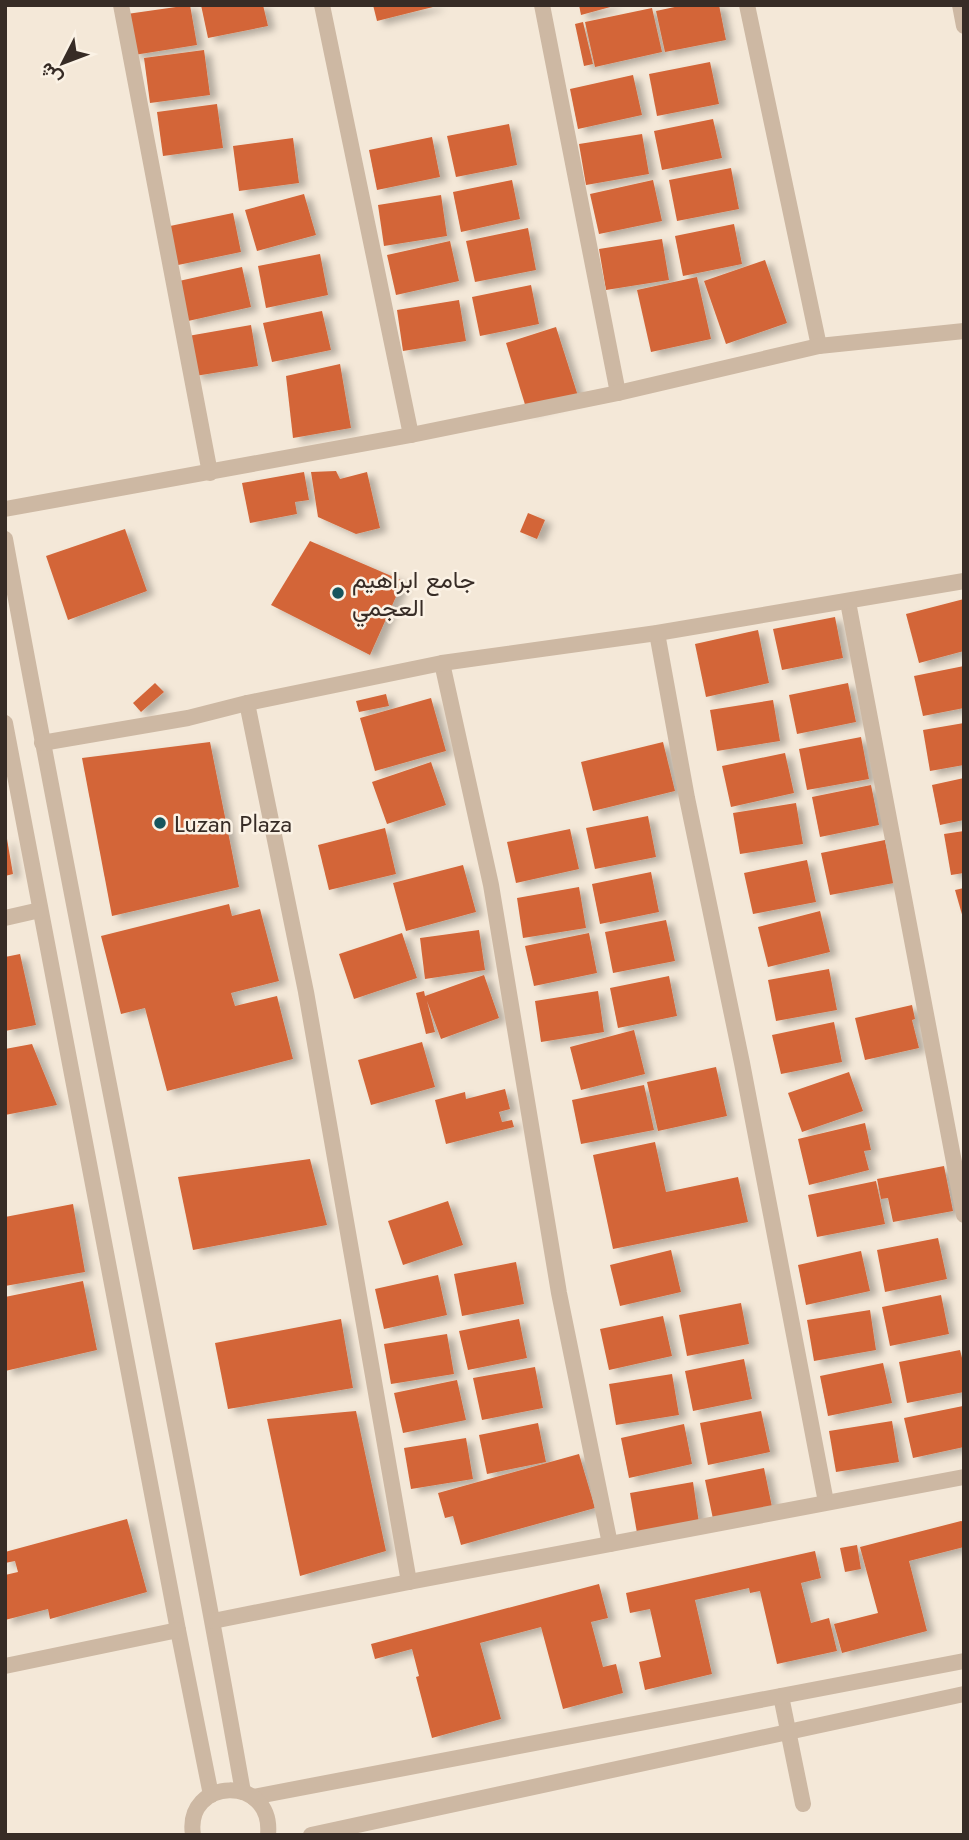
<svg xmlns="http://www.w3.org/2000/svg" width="969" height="1840" viewBox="0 0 969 1840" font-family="Jost,Vazirmatn,sans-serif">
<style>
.building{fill:#d36537;filter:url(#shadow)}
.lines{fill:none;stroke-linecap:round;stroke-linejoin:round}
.minor{stroke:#cdb8a3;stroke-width:16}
.poi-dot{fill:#17555d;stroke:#fbf2e5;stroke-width:2.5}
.labels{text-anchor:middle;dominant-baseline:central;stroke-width:5;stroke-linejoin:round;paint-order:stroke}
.poi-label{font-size:24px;fill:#372c26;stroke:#fbf2e5;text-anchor:start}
</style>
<defs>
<filter id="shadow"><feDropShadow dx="7" dy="4" stdDeviation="3.5" flood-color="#0004"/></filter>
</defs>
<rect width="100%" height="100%" fill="#f4e8d8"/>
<g class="building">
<path d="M190,5L197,45L134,55L127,14Z"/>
<path d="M201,5H263L268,26L208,38Z"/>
<path d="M373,5H437V6L377,21Z"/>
<path d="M579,5H614V6L581,15Z"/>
<path d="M684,5H719L726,40L665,52L656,11Z"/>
<path d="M652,8L662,52L595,67L585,22Z"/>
<path d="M583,22L593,64L584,66L575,24Z"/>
<path d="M204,50L210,95L150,103L144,58Z"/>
<path d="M710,62L719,104L657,116L649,74Z"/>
<path d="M633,75L642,115L578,129L570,89Z"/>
<path d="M217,104L223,148L163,156L157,112Z"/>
<path d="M713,119L722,158L662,170L654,131Z"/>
<path d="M509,124L517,165L456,177L447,136Z"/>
<path d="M642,134L649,174L586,185L579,144Z"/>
<path d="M432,137L440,177L377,190L369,150Z"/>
<path d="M293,138L299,183L239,191L233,146Z"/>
<path d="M731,168L739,209L677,221L669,180Z"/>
<path d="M512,180L520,219L461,232L453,192Z"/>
<path d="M653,180L662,221L599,234L590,194Z"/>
<path d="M304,194L316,235L257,251L245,210Z"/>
<path d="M441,195L447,236L384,246L378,205Z"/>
<path d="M233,213L241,252L178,265L170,226Z"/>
<path d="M734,224L742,264L683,276L675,236Z"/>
<path d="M528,228L536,270L475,282L466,241Z"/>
<path d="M662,239L669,280L606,290L599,249Z"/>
<path d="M450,241L459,281L396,295L387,255Z"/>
<path d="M320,254L328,295L266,308L258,266Z"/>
<path d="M765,260L787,323L726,344L704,281Z"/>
<path d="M242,267L251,307L188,321L179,281Z"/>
<path d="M697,277L711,339L651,352L637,290Z"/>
<path d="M531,285L539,324L480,336L472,297Z"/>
<path d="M459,300L466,341L403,351L397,310Z"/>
<path d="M322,311L331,350L272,362L263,323Z"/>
<path d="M251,325L258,366L195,376L188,336Z"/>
<path d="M556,327L578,396L527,411L506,343Z"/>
<path d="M340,364L351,428L293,438L286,376Z"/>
<path d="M336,471L340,479L367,472L380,528L356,534L318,517L311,472Z"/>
<path d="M304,472L309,500L295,502L297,514L250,523L242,483Z"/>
<path d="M528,513L545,520L537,539L520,532Z"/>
<path d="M125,529L147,591L68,620L46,556Z"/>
<path d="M310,541L403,581L370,655L271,605Z"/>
<path d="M964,599V651L919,663L906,614Z"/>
<path d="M835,617L843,658L782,670L773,629Z"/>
<path d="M758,630L769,683L706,697L695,644Z"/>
<path d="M964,666V708L923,716L914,676Z"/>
<path d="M155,683L164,692L141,712L133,703Z"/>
<path d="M848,683L856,722L797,734L789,695Z"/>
<path d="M386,694L389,706L359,712L356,701Z"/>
<path d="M431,698L446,751L375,771L360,718Z"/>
<path d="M773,700L780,741L717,751L710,710Z"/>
<path d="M964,723V765L930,771L923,730Z"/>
<path d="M861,737L869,779L807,790L799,749Z"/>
<path d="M210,742L239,887L112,916L82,758Z"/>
<path d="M663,742L675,791L593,811L581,762Z"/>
<path d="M785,753L794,793L731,807L722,766Z"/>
<path d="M431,762L446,805L387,824L372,782Z"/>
<path d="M964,778V820L940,825L932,785Z"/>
<path d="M871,785L879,825L820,837L812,797Z"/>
<path d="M796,803L803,844L740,854L733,813Z"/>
<path d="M648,816L656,857L595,869L586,828Z"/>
<path d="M385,828L396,874L329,890L318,845Z"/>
<path d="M570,829L579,869L516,883L507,842Z"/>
<path d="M964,831V873L951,875L944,834Z"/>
<path d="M7,839L13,874L5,876V840Z"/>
<path d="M885,840L894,883L830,895L821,853Z"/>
<path d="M807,860L816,902L753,914L744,873Z"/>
<path d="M463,865L476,912L406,931L393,883Z"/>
<path d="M651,872L659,912L600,924L592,884Z"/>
<path d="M579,887L586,928L523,938L517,898Z"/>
<path d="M964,888V918H963L955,890Z"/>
<path d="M229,904L232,916L260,909L279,981L231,993L235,1006L277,996L293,1059L167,1091L145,1008L121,1014L101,936Z"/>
<path d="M820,911L830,952L768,967L758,927Z"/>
<path d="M666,920L675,961L613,973L605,932Z"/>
<path d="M479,930L485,970L425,979L420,938Z"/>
<path d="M402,933L417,978L354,999L339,954Z"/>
<path d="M589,933L597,973L534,986L525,946Z"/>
<path d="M20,954L36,1025L5,1031V957Z"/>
<path d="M829,969L837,1010L776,1021L768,980Z"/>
<path d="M484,975L499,1018L441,1039L427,1001L435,1032L426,1034L416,993L424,991L425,996Z"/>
<path d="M669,976L677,1016L618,1028L610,988Z"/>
<path d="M598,991L604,1032L541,1042L535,1001Z"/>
<path d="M912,1005L915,1019L912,1020L919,1048L865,1060L855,1018Z"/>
<path d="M834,1022L842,1062L781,1074L772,1035Z"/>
<path d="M634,1030L645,1074L581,1090L570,1047Z"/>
<path d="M422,1042L435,1087L371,1105L358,1060Z"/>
<path d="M32,1044L57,1105L5,1115V1049Z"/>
<path d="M716,1067L727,1116L658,1131L647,1082Z"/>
<path d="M849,1072L863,1111L802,1132L788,1093Z"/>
<path d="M644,1085L654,1130L581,1144L572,1100Z"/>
<path d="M505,1089L510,1109L499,1112L502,1122L512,1120L514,1127L446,1144L435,1100L465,1092L466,1099Z"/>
<path d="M865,1123L871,1150L864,1151L869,1170L809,1185L798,1139Z"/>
<path d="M655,1142L666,1192L738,1177L748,1222L613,1249L593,1155Z"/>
<path d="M310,1159L327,1225L193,1250L178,1177Z"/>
<path d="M944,1166L953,1211L893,1222L888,1198L881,1199L877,1179Z"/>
<path d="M876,1181L885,1224L817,1237L808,1195Z"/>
<path d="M448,1201L463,1245L403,1265L388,1221Z"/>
<path d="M73,1204L85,1272L5,1286V1217Z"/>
<path d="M938,1238L947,1279L885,1292L877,1250Z"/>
<path d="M671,1250L681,1292L620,1306L610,1265Z"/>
<path d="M861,1251L870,1291L806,1305L798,1265Z"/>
<path d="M516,1262L524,1304L462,1316L454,1274Z"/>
<path d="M438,1275L447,1315L384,1329L375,1289Z"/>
<path d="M83,1281L97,1350L5,1371V1297Z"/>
<path d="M941,1295L949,1334L890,1346L882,1307Z"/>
<path d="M741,1303L749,1344L687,1356L679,1315Z"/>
<path d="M870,1310L876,1350L814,1361L807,1320Z"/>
<path d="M663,1316L672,1356L609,1370L600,1329Z"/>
<path d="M341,1319L353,1388L228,1409L215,1343Z"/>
<path d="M519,1319L527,1358L468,1370L459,1331Z"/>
<path d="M447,1334L454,1374L391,1384L384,1344Z"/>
<path d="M960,1350L964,1366V1392L907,1403L899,1362Z"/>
<path d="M744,1359L752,1399L693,1411L685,1371Z"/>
<path d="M883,1363L892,1403L828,1416L820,1376Z"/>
<path d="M535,1367L543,1408L482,1420L473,1378Z"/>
<path d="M672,1374L679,1415L616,1425L609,1384Z"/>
<path d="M457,1380L466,1420L403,1433L394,1393Z"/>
<path d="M963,1406L964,1447L913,1458L904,1418Z"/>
<path d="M356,1411L386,1551L300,1576L267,1419Z"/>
<path d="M761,1411L770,1452L708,1465L700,1423Z"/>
<path d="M892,1421L899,1462L836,1472L829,1431Z"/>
<path d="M538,1423L546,1462L487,1474L479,1435Z"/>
<path d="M684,1424L692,1464L629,1478L621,1438Z"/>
<path d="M466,1438L473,1479L411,1489L404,1448Z"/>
<path d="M579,1454L595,1508L461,1545L453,1516L445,1518L438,1493Z"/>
<path d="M764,1468L772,1507L713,1519L705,1480Z"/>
<path d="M693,1482L699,1523L637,1533L630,1493Z"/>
<path d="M127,1519L147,1592L50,1619L48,1609L5,1620V1575L18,1572L15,1561L5,1563V1552Z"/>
<path d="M961,1521L964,1522V1547L909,1561L927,1631L842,1653L834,1624L878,1613L860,1547Z"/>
<path d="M857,1545L861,1569L845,1572L840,1548Z"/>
<path d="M815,1551L821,1578L801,1583L811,1623L829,1618L837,1651L777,1664L760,1591L750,1593L749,1588L695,1600L712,1674L645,1690L639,1662L661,1657L650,1609L630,1613L626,1593Z"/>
<path d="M599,1584L608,1618L591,1622L603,1667L616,1664L623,1693L563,1709L541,1627L480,1643L501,1719L432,1738L416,1677L419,1676L412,1649L375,1659L371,1644Z"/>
</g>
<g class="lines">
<g class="minor">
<path d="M121,5L210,473"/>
<path d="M322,5L411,435"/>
<path d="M542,5L618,393"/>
<path d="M747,5L819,346"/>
<path d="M960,5L964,26"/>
<path d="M5,509L411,435L618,393L819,346L964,331"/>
<path d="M5,539C81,957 169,1373 243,1792"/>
<path d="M848,602L964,1215"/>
<path d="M657,633L687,798L742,1063L826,1502"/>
<path d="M442,663L491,885L559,1293L610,1544"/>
<path d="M247,703L306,992L409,1582"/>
<path d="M5,723L178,1630L211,1795"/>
<path d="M42,743L188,718L247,703L442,663L657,633L964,581"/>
<path d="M5,918L40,910"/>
<path d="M213,1621L409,1582L964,1477"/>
<path d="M5,1666L178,1630"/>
<path d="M781,1696L803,1804"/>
<path d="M253,1797L964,1661"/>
<path d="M193,1835C184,1777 274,1774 268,1835"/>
<path d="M311,1835L964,1694"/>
</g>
</g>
<g class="poi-dot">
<circle cx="338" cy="593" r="7"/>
<circle cx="160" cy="823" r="7"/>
</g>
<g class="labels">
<g class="poi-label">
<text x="352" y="579">جامع ابراهيم<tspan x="352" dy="28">العجمي</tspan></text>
<text x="174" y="823">Luzan Plaza</text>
</g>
</g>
<rect width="969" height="1840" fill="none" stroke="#372c26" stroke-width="14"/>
<g transform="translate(63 63) rotate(228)" stroke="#fbf2e5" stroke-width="5" paint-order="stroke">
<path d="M0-5L12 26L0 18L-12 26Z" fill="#372c26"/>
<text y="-10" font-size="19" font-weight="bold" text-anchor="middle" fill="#372c26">ش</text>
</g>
</svg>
